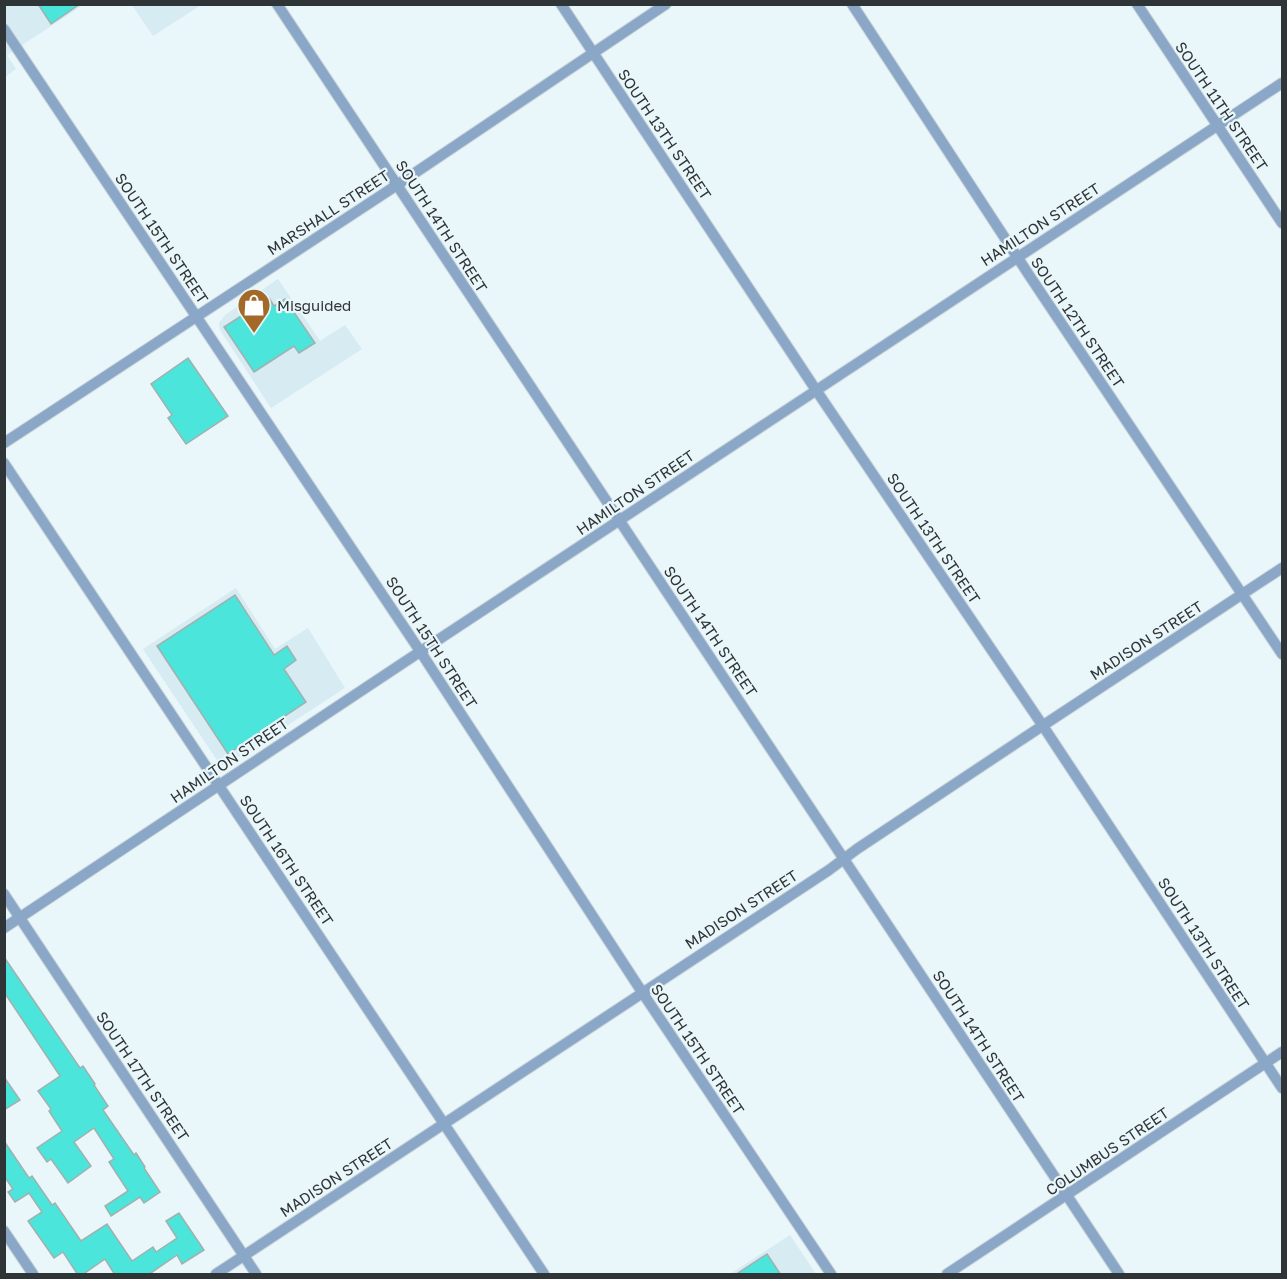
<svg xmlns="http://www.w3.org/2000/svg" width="1287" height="1279" viewBox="0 0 1287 1279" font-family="'Golos Text',sans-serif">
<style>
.built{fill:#d6ebf2}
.building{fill:#4be5db;stroke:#a2b0ae;stroke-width:1.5}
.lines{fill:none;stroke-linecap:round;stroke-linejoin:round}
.street-casing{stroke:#c8d3d7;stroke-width:12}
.street{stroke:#8aa7c7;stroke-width:10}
.labels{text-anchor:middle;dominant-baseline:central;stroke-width:4.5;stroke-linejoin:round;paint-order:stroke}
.street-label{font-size:15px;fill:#2f3436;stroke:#e9f6fa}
.poi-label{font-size:15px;fill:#2f3436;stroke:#e9f6fa;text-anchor:start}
</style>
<rect width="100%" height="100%" fill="#e9f6fa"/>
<g class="built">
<path d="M5,5H83L7,55L16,69L5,77Z"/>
<path d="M132,5H201L153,36Z"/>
<path d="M278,279L320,341L345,325L362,349L271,408L220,330L219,323L225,315Z"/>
<path d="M236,588L275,649L308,628L345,688L228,764L223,765L219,763L143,649Z"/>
<path d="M790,1235L816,1274H730Z"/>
</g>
<g class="building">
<path d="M38,4H80L51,24Z"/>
<path d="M269,298L274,306L285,299L315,343L299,353L294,346L254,372L224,327Z"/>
<path d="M188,358L228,416L186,444L168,418L172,415L151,384Z"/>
<path d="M235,595L274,655L287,646L296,660L284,669L306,702L228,754L157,646Z"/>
<path d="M4,957L80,1068L83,1066L95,1084L94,1085L108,1106L103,1110L134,1155L136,1153L145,1167L144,1168L160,1192L144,1203L140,1197L111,1216L105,1206L128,1191L109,1162L114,1159L94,1128L74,1142L91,1166L68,1183L51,1159L47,1162L37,1148L62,1131L49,1111L51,1109L38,1091L60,1076L4,992Z"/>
<path d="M4,1077L20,1100L4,1110Z"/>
<path d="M4,1141L29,1178L32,1176L52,1205L55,1203L81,1241L107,1224L132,1261L153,1247L156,1252L177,1238L166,1221L179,1213L204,1250L182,1264L177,1255L148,1275H115L105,1259L82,1275H78L63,1252L54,1258L28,1221L42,1212L29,1193L15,1202L8,1192L13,1189L4,1176Z"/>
<path d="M767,1254L781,1275H735Z"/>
</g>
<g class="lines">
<defs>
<g id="street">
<path d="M277,4L1119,1274"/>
<path d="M561,4L816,390L1043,726L1282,1088"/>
<path d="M852,4L1029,275L1282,654"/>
<path d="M1137,4L1282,223"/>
<path d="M4,29L420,651L642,992L831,1274"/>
<path d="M4,443L397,185L666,4"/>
<path d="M4,463L544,1274"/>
<path d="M4,894L256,1274"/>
<path d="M4,928L403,663L1282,83"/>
<path d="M4,1231L33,1274"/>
<path d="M216,1274L829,870L857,849L1027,736L1282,568"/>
<path d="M947,1274L1282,1052"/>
</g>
</defs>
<use href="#street" class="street-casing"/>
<use href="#street" class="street"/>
</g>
<defs>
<symbol id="shop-pin" viewBox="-11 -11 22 30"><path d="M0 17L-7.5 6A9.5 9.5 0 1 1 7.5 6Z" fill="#a36929" stroke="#e9f6fa"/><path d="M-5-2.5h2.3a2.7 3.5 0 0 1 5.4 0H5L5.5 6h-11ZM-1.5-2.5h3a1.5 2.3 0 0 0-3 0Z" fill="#fff"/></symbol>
</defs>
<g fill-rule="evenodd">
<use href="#shop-pin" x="235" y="286" width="38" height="52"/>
</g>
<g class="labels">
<g class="street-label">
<text transform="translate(1222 106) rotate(56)">SOUTH 11TH STREET</text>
<text transform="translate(665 134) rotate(56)">SOUTH 13TH STREET</text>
<text transform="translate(328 212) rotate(-33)">MARSHALL STREET</text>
<text transform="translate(1040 224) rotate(-33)">HAMILTON STREET</text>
<text transform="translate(442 226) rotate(57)">SOUTH 14TH STREET</text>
<text transform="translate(162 238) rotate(56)">SOUTH 15TH STREET</text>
<text transform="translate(1078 322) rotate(56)">SOUTH 12TH STREET</text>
<text transform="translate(635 492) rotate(-34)">HAMILTON STREET</text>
<text transform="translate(934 538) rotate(56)">SOUTH 13TH STREET</text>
<text transform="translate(711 631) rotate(56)">SOUTH 14TH STREET</text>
<text transform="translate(1146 640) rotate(-33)">MADISON STREET</text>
<text transform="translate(432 642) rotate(57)">SOUTH 15TH STREET</text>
<text transform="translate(229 760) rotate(-34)">HAMILTON STREET</text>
<text transform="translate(287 860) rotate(56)">SOUTH 16TH STREET</text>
<text transform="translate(741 909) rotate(-33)">MADISON STREET</text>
<text transform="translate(1204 943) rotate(57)">SOUTH 13TH STREET</text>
<text transform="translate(979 1036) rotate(57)">SOUTH 14TH STREET</text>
<text transform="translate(698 1049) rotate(56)">SOUTH 15TH STREET</text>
<text transform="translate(143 1076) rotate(56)">SOUTH 17TH STREET</text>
<text transform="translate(1107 1151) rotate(-34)">COLUMBUS STREET</text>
<text transform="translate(336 1177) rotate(-33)">MADISON STREET</text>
</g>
<g class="poi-label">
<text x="277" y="305">Misguided</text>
</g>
</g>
<rect width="1287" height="1279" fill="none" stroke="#2f3436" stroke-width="12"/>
</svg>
